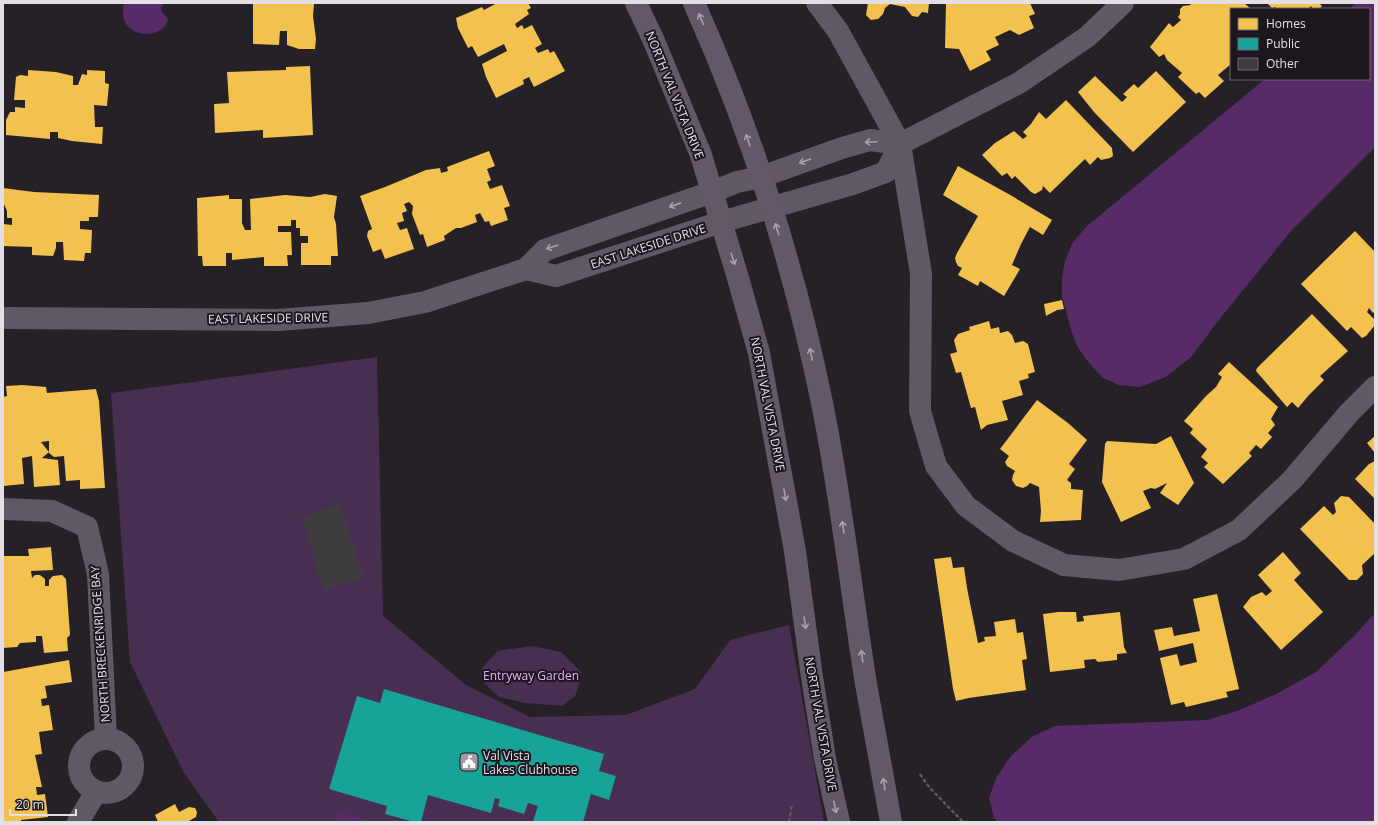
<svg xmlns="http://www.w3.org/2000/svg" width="1378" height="825" viewBox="0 0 1378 825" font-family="'Open Sans',sans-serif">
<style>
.green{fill:#482f52}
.water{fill:#562b67}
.homes{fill:#f2c14e}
.public{fill:#17a398}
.building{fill:#3f3c3f}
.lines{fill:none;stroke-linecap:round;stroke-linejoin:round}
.path{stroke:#5d5760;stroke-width:2.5;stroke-dasharray:4 2;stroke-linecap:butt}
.minor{stroke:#615865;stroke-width:22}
.major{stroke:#635867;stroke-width:22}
.oneway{stroke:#a9a2ac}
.oneway2{stroke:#a8a2ab}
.labels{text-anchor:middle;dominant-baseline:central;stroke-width:4;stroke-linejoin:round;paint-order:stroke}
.street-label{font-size:12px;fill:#e3dfe5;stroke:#1c161f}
.park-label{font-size:12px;fill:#e6b1fc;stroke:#1c161f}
.poi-label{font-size:12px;fill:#e3dfe5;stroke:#1c161f;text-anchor:start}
</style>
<rect width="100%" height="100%" fill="#252126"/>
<g class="green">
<path d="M377,357L383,616L466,685L530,717L626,715L695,689L730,640L789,625L824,822H219L184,773L130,662L111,393Z"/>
<path d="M531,646L561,652L581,672L579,685L575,696L562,706L525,703L499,697L484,683L482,668L498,651Z"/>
</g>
<g class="water">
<path d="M124,3H164L161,8V11L168,19C165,41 115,41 124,3Z"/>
<path d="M1356,3H1375V147L1291,231L1218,321L1191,357L1166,377L1140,387L1119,385L1103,378L1089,363L1078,348L1072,333L1062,296V277L1065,261L1073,242L1087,226L1265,79H1369V9H1349Z"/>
<path d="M1375,613V822H998L994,818L989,798L996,778L1011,756L1033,736L1055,726L1207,720L1240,710L1276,694L1316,672L1354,636Z"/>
<path d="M339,812L372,822H336Z"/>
</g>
<g class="homes">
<path d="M253,3L314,4L313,16L316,39L315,49H299L287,45V31H280L279,45L253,44Z"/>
<path d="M497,3H528L531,8L527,10L529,14L515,24L517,28L522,25L524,29L532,25L542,44L535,48L538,53L548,49L550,53L554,51L565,71L534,87L529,77L523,80L524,84L496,98L486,77L482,64L507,51L504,44L478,57L472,46L468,48L458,28L456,18L482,7L484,10Z"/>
<path d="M868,3H929L928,13L922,12L918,17L912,16L905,7L890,4L885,8L883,14L878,19L871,20L866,15Z"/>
<path d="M946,3H1030L1035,14L1029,16L1034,28L1019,35L1010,30L995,37L999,45L986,51L991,60L970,71L959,49L945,48Z"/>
<path d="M1189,3H1244L1251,9H1231V64L1218,75L1224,81L1205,98L1199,92L1196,94L1178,77L1182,73L1167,60L1164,54L1159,57L1150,47L1169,23L1173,27L1181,20L1178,17L1180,14V9L1183,6L1191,5Z"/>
<path d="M1267,3H1319L1322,6L1319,9H1313L1311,6L1308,9H1277L1275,7L1272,8Z"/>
<path d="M310,66L313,135L263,138V130L215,133L214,104L229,103L227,72L286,70V67Z"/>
<path d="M28,70L56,72L73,76V85H78L82,74L87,75V70L105,71V83L109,84L107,106L94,105L95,127H103L102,144L72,141L58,138V132H50V139L6,135V120L10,112H15V107L25,108V100H14L16,77L20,75L28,76Z"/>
<path d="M1156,71L1186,102L1133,152L1094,112L1078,92L1095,76L1122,102L1127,97L1123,94L1134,84L1138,88Z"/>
<path d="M1066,100L1112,148L1113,156L1110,158L1101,160L1098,157L1090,165L1085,159L1050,193L1043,186L1042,190L1035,194L1031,192L1015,176L1012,179L1007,173L1002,176L982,155L995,143L1014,131L1023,139L1027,136L1023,132L1031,124L1039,112L1046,119Z"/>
<path d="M489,151L495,166L487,169L491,180L487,182L490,189L502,185L510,206L504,208L508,220L491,226L489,221L485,222L480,213L475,215L477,222L461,228H456L444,236L445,240L427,247L423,234L420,235L412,214L413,206L409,202L404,204L407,211L402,213L404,221L397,223L400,230L407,228L414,249L385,259L381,249L373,252L367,236L368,231L372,229L360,196L385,187L426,170L440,168L441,173L448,171L447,167Z"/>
<path d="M958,166L1012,196L1052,220L1043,235L1030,227L1021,244L1012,265L1020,269L1004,296L980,281L978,286L958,275L962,268L958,266L956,262L955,258L957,253L978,216L943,195Z"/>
<path d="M3,188L34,192L99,195L98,217H89V221H80V229L92,230L91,253H85L84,261L64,260L63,242H56V248L53,256L32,255V247L3,246V224L12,225V218H7V211L4,204Z"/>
<path d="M325,194L337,196L334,217L336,224L338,256H331V265H301V243H308V236H300V228H296V220H291V226H278V232H291L292,255H287L288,266H264V257L232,260V253H226V266H203L202,256H198L197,198L229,195V199H242V223L245,230H251L250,199L285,195L310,197Z"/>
<path d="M1355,231L1375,252V311L1373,313L1369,308L1367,312L1375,320V325L1366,336L1362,338L1351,327L1347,331L1301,284Z"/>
<path d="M1062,300L1064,309L1057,310L1046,316L1044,304Z"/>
<path d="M1312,314L1348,351L1320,376L1324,380L1309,395L1298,408L1292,402L1287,407L1256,371L1257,368Z"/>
<path d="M989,321L991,329L999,327L1000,333L1008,331L1012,335L1015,343L1023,341L1028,344L1035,372L1028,374L1029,378L1019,381L1023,395L1002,401L1008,420L987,425L981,430L975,407L971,408L961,372L956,373L950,354L957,352L954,340L958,334L970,330L969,327Z"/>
<path d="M1229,362L1278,407L1271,419L1275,425L1268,433L1272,437L1261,449L1256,445L1249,453L1252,456L1223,484L1204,467L1208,463L1201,457L1207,449L1190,433L1193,429L1184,421L1206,396L1216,387L1222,377L1218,374Z"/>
<path d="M22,385L46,387L47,393L96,389L99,401L105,488L80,489V480L66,481L64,456L54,457L49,453V441L41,442L49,452L42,458L58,460L60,485L34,487L32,456L22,458L24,484L3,486V397L7,396L6,386Z"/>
<path d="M1037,400L1068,423L1087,440L1069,464L1075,469L1067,480L1071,483V489L1083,490L1081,520L1040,522L1041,511L1039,487L1030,483L1027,486L1023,488L1016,486L1012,480L1013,475L1015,471L1007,466L1005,462L1009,456L1000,449Z"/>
<path d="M1171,436L1194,483L1178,505L1160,493L1167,483L1155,489L1151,488L1143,491L1151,508L1121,522L1102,482L1105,444L1107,441L1156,444Z"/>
<path d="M1375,436V453L1367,443Z"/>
<path d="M1375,461V499L1355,479L1369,464Z"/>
<path d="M1341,496L1349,497L1375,524V553L1362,565L1363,574L1357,580H1349L1300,529L1324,506L1333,515L1336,512L1334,503Z"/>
<path d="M51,547L53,570L31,571L32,578L35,575H40L45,579V586H49V580L53,576L62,575L66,579L70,635L67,638L68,651L44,653L42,636H36V642L20,643L17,647L3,648V556H29L28,549Z"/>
<path d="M1283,552L1301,573L1294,580L1323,612L1281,650L1243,607L1251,597L1262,592L1266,596L1272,591L1258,575Z"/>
<path d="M951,557L953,568L964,567L967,588L978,643L985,641L984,637L996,636L994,622L1015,619L1017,633L1023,632L1027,659L1022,660L1026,690L969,698L956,701L953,689L934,559Z"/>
<path d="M1217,594L1239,689L1226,692L1228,697L1186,707L1184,702L1171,705L1160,658L1177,654L1180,666L1197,662L1193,643L1159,651L1154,630L1172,627L1174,636L1200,631L1193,599Z"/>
<path d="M1058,612H1076L1077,622L1084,621L1083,616L1120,612L1124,647L1127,653L1117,654V660L1098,662L1095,659L1084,660L1085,668L1050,672L1043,614Z"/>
<path d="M69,660L72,682L45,686L47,698L41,699L42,706L49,705L53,730L39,732L42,754L35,755L42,787H36L37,795L45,794L48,817L21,820V822H3V672Z"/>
<path d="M175,804L179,812L189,807L195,808L197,812L196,817L187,822H158L155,815Z"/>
</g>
<path class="public" d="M384,689L604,754L599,771L616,776L609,800L591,794L583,822H537L533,821L538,806L528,803L524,814L498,806L500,799L495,798L491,813L428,795L421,822H414L385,814L387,806L329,789L357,696L380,703Z"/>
<path class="building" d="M340,504L364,577L324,590L301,517Z"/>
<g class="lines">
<g class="path">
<path d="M920,774L929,787L963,822"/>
<path d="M789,822L792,804"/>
</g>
<g class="minor">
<path d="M817,3L838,31L900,144L921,274L920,411L936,466L966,506L1013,541L1064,565L1119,570L1184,559L1239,530L1292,480L1349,413L1375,387"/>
<path d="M526,269L556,276L721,222L853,184L886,172L900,144"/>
<path d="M3,318L278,320L368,313L425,302L526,269L545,250L712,192L737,182L761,177L842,148L870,140L900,144L1019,83L1087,37L1123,3"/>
<path d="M3,509L52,511L87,527L98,574L106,738"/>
<circle cx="106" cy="766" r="27"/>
<path d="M78,822L96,792"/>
</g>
<g class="major">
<path d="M636,3L654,41L701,155L738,278L759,353L795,551L812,677L825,759L839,822"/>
<path d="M694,3C751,130 794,266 822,403C841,496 851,590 866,684C874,730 883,776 891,822"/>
</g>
</g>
<defs><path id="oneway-shaft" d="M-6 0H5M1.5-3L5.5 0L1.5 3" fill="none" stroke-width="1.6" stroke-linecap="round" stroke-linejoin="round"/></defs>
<g class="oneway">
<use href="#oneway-shaft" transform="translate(701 19) rotate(-114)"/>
<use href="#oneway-shaft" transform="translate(748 140) rotate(-109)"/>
<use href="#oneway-shaft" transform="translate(777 229) rotate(-107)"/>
<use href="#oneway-shaft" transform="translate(733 259) rotate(73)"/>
<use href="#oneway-shaft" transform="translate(811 354) rotate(-102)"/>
<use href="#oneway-shaft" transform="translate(785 495) rotate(80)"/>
<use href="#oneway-shaft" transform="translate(843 527) rotate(-99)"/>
<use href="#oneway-shaft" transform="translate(805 623) rotate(82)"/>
<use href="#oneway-shaft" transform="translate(862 656) rotate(-98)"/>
<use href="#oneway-shaft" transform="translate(884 784) rotate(-100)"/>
<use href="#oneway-shaft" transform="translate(835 807) rotate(78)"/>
</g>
<g class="oneway2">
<use href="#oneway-shaft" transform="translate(871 142) rotate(177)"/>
<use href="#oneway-shaft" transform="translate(805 161) rotate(161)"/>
<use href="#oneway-shaft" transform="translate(675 205) rotate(161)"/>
<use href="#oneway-shaft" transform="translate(552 247) rotate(161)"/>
</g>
<defs>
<symbol id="civic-square" viewBox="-11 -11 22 22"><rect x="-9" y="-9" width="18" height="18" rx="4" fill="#a09ca2" stroke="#1c161f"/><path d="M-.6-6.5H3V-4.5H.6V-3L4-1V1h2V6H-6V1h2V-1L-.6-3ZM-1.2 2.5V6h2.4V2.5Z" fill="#fff"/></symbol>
</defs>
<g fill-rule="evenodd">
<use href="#civic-square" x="458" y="751" width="22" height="22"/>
</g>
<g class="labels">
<g class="street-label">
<text transform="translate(675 95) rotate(68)">NORTH VAL VISTA DRIVE</text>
<text transform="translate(648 246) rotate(-18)">EAST LAKESIDE DRIVE</text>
<text transform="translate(268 318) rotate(-1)">EAST LAKESIDE DRIVE</text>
<text transform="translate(768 404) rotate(79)">NORTH VAL VISTA DRIVE</text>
<text transform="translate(100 644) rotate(-94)">NORTH BRECKENRIDGE BAY</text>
<text transform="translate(821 724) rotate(80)">NORTH VAL VISTA DRIVE</text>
</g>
<g class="park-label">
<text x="531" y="675">Entryway Garden</text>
</g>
<g class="poi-label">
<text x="483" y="755">Val Vista<tspan x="483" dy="14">Lakes Clubhouse</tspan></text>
</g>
</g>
<rect width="1378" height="825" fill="none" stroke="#e3dfe5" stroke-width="8"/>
<rect x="1230" y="8" width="140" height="72" fill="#1c161f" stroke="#6c666e"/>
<rect x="1238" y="18" width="20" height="12" fill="#f2c14e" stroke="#6c666e"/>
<text x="1266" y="28" font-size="12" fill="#e3dfe5">Homes</text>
<rect x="1238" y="38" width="20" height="12" fill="#17a398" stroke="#6c666e"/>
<text x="1266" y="48" font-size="12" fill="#e3dfe5">Public</text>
<rect x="1238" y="58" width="20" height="12" fill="#3f3c3f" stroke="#6c666e"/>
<text x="1266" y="68" font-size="12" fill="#e3dfe5">Other</text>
<path d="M10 809v6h66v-6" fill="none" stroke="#e3dfe5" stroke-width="2"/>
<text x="16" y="809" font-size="12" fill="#e3dfe5" stroke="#1c161f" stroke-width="3" paint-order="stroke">20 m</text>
</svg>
